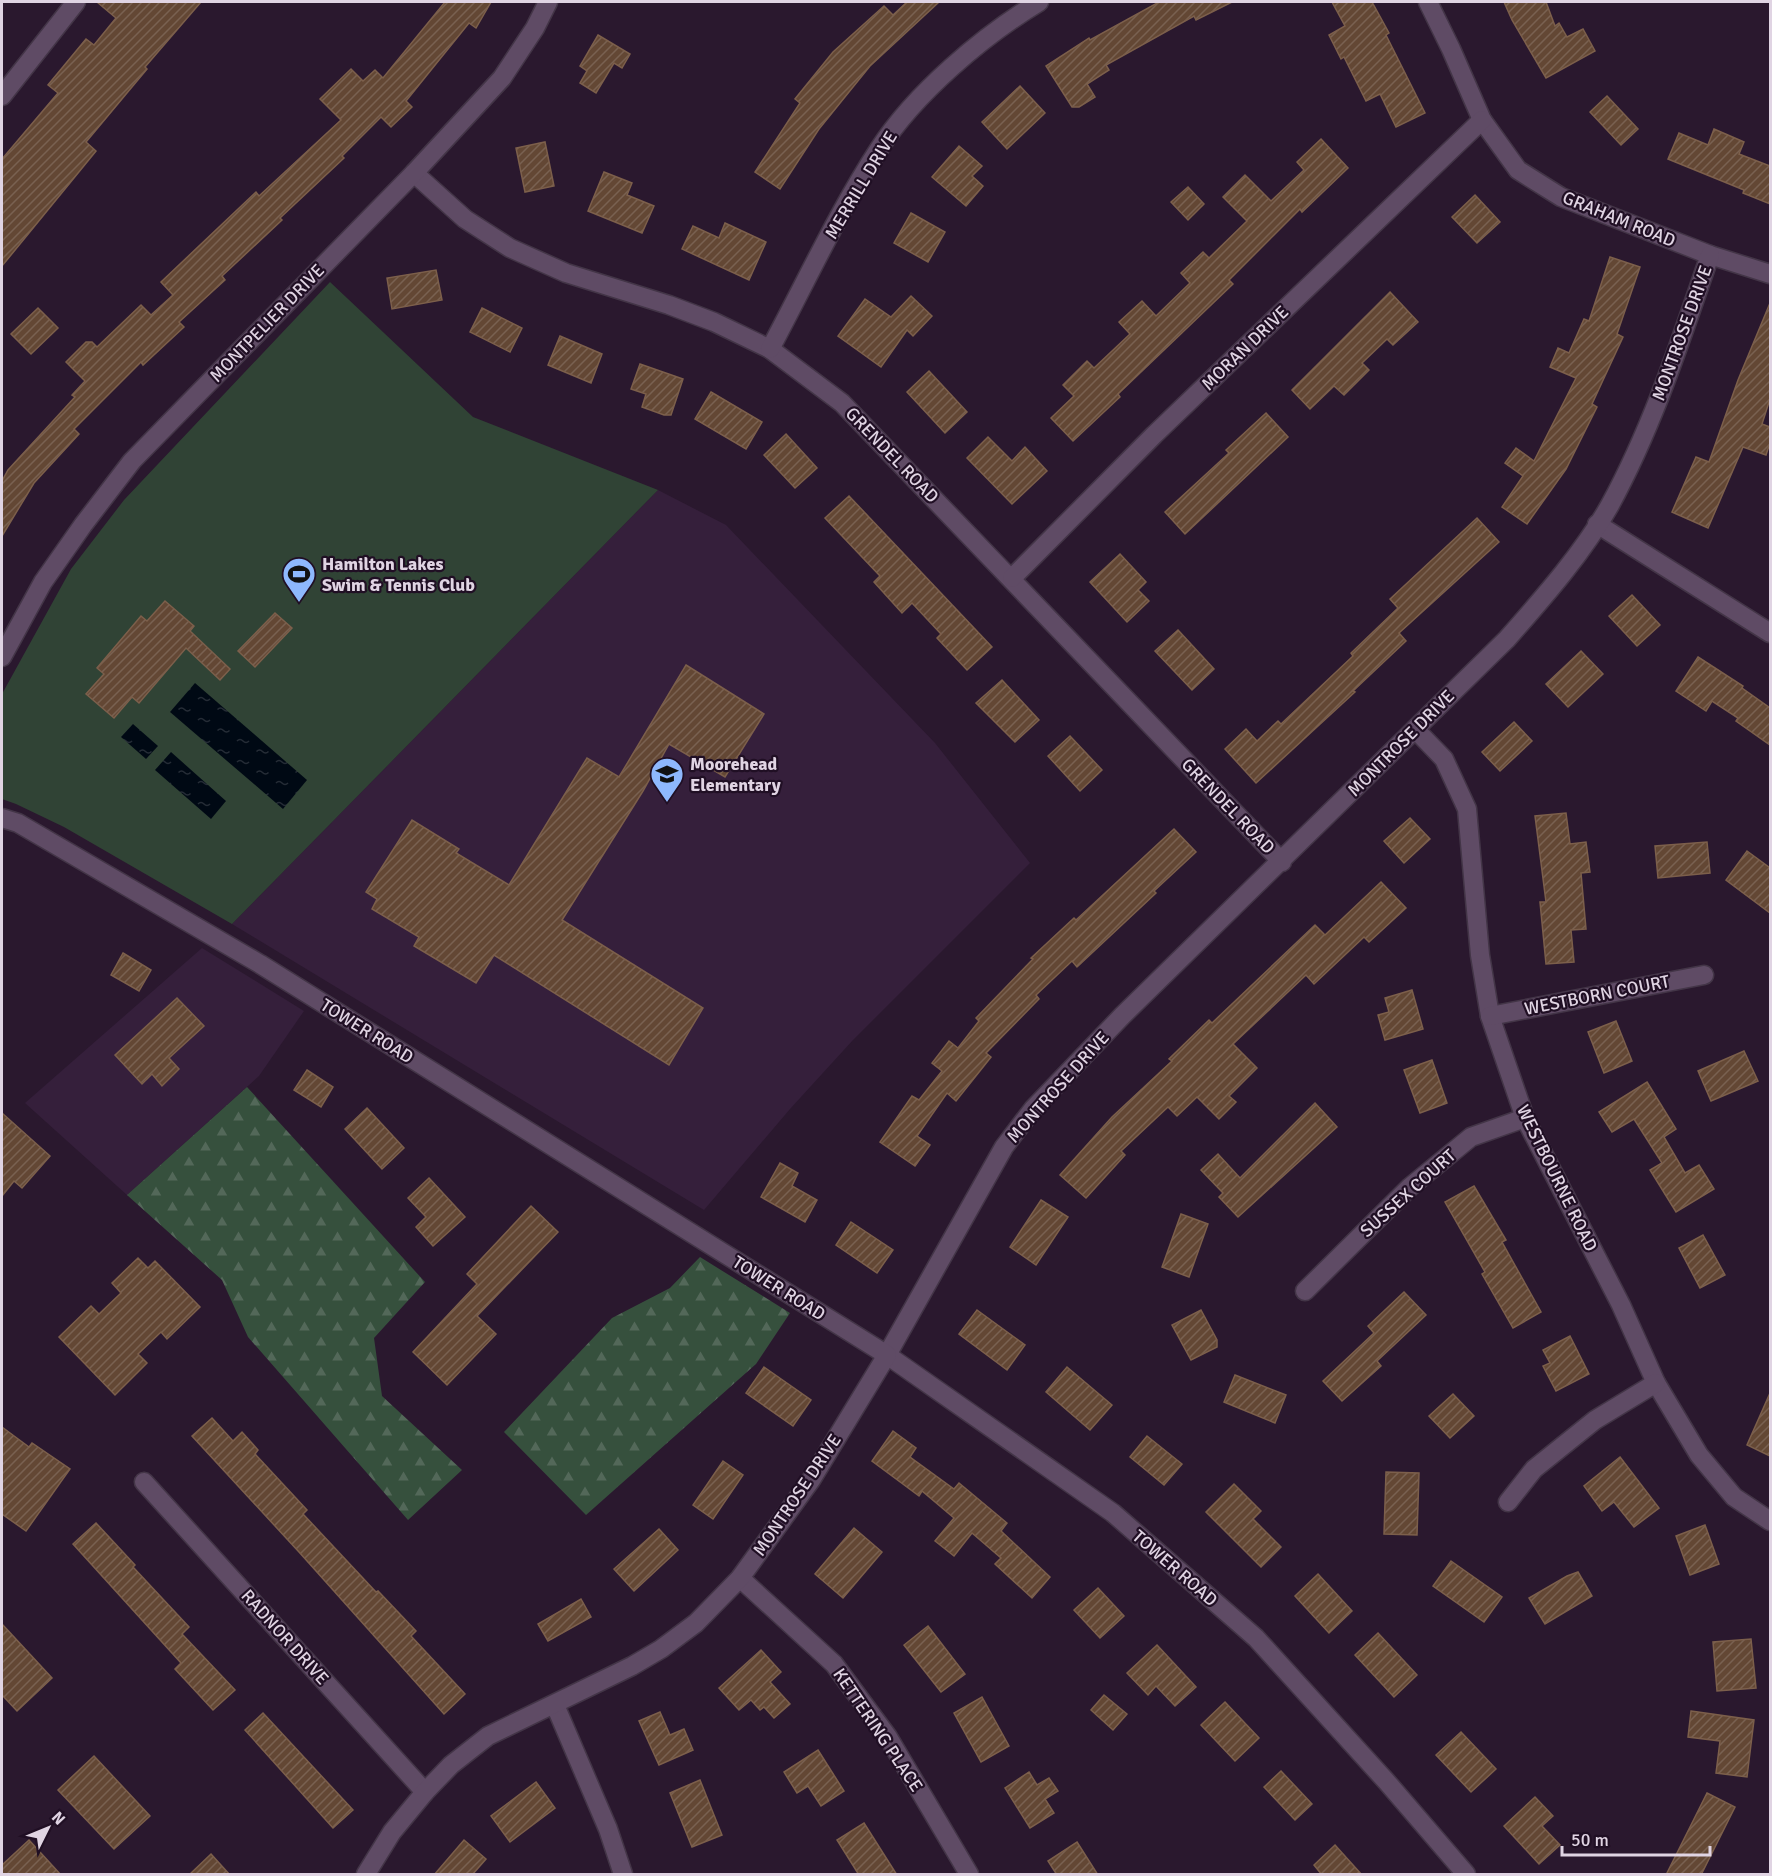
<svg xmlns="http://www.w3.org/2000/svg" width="1772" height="1876" viewBox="0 0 1772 1876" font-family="Signika,sans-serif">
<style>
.built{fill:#351f3b}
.forest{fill:url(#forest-firs)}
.pitch{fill:#304335}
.water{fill:url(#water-ripples)}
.building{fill:url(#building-hatch);stroke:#7c5f4b;stroke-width:1.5}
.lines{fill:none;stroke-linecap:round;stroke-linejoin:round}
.minor-casing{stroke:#433547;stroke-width:21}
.tertiary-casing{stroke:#433547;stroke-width:21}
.minor{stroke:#5f4b65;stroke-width:18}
.tertiary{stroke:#5f4b65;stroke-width:18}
.labels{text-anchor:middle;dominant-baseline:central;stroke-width:4.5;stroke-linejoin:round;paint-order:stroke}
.street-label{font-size:18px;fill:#e0d4e3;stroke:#200f24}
.poi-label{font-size:18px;font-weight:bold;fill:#e0d4e3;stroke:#200f24;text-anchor:start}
</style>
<defs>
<pattern id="forest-firs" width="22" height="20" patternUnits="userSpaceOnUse" patternTransform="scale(1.5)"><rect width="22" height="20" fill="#36503d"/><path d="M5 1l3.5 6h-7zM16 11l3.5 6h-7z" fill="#536859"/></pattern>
<pattern id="water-ripples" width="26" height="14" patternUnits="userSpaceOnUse" patternTransform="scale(1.5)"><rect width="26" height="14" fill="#000914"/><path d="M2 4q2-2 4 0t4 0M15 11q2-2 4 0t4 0" fill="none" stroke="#252c36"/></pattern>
<pattern id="building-hatch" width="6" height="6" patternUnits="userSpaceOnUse" patternTransform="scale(1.5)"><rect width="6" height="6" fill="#634734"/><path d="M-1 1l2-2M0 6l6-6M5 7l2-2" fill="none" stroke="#796151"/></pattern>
</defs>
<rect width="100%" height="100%" fill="#2a182e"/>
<g class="built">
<path d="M658,490L726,525L935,743L1030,863L853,1040L790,1109L704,1210L232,924Z"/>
<path d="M202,948L304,1011L259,1076L127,1195L25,1103Z"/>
</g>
<g class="forest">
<path d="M247,1087L425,1282L374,1338L382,1396L462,1470L408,1520L248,1337L222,1280L127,1195Z"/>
<path d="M700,1257L790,1313L756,1364L586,1515L504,1432L612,1318L670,1288Z"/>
</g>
<path class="pitch" d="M330,282L473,417L658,490L232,924L64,827L16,804L2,799V694L71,569L124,500Z"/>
<g class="water">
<path d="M195,683L307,780L283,809L170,712Z"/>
<path d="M133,724L158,746L146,759L121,737Z"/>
<path d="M171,752L226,801L211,819L155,770Z"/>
</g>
<g class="building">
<path d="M97,2H201L145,67L147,69L86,142L96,151L2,266V159L58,93L48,85L86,39L94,45L116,18Z"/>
<path d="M445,2H491L476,28L469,23L406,101L412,107L391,127L381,117L342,156L344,158L280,218L282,220L222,276L225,280L179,322L184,327L143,365L141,362L74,429L79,434L34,483L2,536V481L8,470L75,397L72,395L85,381L66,362L86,342H92L97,347L141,305L151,315L173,295L161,282L256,192L259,196L341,120L320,99L351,69L363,81L375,70L383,78Z"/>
<path d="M907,2H939L870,66L819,129L780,189L755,172L800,103L795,99L833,52L884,6L893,15Z"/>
<path d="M1159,2H1232L1196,20L1194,16L1106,65L1109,70L1087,84L1095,97L1079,107H1072L1046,66L1089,38L1090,40Z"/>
<path d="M1332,2H1372L1389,33L1386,35L1425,113L1396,127L1380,94L1366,101L1344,57L1341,59L1329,35L1345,26Z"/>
<path d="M1504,2H1546L1555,26L1559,23L1567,37L1583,29L1595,51L1546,78L1512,20Z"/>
<path d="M598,35L630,54L622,68L614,63L596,93L580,83L587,71L580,66Z"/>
<path d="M1020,86L1045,113L1007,149L982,122Z"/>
<path d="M1607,96L1638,129L1621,145L1590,112Z"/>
<path d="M1714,129L1744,142L1739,154L1770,166V204L1743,193L1744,190L1668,159L1679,133L1708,145Z"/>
<path d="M1321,139L1348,168L1302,212L1300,209L1229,280L1233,284L1118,394L1120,397L1073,441L1051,418L1074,396L1063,385L1087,361L1094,368L1130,334L1119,322L1142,301L1156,316L1190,283L1181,273L1203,252L1209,258L1247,221L1223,197L1245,175L1271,201L1304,170L1297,162Z"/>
<path d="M545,142L554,186L525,192L516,148Z"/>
<path d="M959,146L982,166L972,176L983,186L966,206L932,177Z"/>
<path d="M604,172L632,183L627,195L654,206L642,233L588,211Z"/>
<path d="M1188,187L1204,204L1188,220L1171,202Z"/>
<path d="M1475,195L1500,222L1477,243L1452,217Z"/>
<path d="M911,213L945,232L928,262L894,243Z"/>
<path d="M725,223L766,242L749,280L682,249L693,226L719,238Z"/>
<path d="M1610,257L1640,267L1617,334L1623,337L1592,404L1597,407L1566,469L1527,524L1502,507L1523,476L1505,463L1516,448L1534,461L1576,378L1550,367L1558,348L1569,353L1584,319L1589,321Z"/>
<path d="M436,270L442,300L392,309L387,278Z"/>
<path d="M1390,292L1418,322L1393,345L1387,339L1362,363L1369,370L1344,395L1334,386L1310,409L1292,390Z"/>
<path d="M911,296L932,316L913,336L907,330L881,367L838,336L865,299L891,317Z"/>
<path d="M1770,303V399L1762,424L1770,427V443L1766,455L1743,447L1708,528L1672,512L1696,457L1709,462L1738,380Z"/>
<path d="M38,308L58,328L31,354L11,334Z"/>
<path d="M482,308L522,328L510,352L470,332Z"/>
<path d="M560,336L602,354L591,383L548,365Z"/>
<path d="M640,364L683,379L671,415H664L642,407L646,394L631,389Z"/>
<path d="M929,371L967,412L945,433L907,392Z"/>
<path d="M711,392L762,422L746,449L695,419Z"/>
<path d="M1266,413L1288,437L1185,534L1165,512L1229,453L1226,450Z"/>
<path d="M786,434L817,468L795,488L764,455Z"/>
<path d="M988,437L1012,461L1025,447L1047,471L1012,504L967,458Z"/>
<path d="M849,496L992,647L967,670L937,638L941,634L912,603L902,613L874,582L880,576L825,518Z"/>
<path d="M1477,518L1499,542L1399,633L1406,641L1353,691L1355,692L1256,783L1225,749L1246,729L1257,741L1278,721L1281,724L1353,656L1351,653L1398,608L1390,599Z"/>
<path d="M1120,554L1146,582L1138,590L1149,601L1127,622L1090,582Z"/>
<path d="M1632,595L1660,625L1637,646L1609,616Z"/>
<path d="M165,601L194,626L190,631L230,669L220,680L186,648L139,703L132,697L114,718L86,694L104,674L97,668L141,616L147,621Z"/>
<path d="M275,613L292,628L255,667L238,651Z"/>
<path d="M1178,630L1214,669L1192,690L1155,651Z"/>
<path d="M1581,651L1603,674L1568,707L1546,684Z"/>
<path d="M1698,657L1743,686L1742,688L1770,708V745L1736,721L1738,718L1712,701L1706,711L1676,691Z"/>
<path d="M686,665L764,714L725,777L669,744L643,791L562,920L703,1008L669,1065L494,955L476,983L414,946L419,937L372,909L377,899L366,892L412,820L459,849L456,853L509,885L587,758L619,777Z"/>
<path d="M1002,680L1039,720L1015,742L976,703Z"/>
<path d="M1514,722L1532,741L1500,771L1482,752Z"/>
<path d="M1070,736L1102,770L1080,791L1048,756Z"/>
<path d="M1566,813L1570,844L1586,842L1590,872L1581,873L1586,929L1571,930L1574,962L1546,964L1540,902H1546L1535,816Z"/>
<path d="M1410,818L1430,839L1404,863L1384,841Z"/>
<path d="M1174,829L1196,852L1154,891L1156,893L1077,967L1072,961L1036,995L1039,999L986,1053L991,1057L956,1101L947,1093L917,1136L930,1145L915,1166L880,1142L912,1096L919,1100L942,1071L932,1063L949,1041L958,1048L979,1021L976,1018L1033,959L1031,958L1074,918L1076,920Z"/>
<path d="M1707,842L1710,873L1658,878L1655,846Z"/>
<path d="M1747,851L1770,868V913L1726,880Z"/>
<path d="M1381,882L1406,908L1369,942L1364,937L1314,984L1306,975L1233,1044L1257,1068L1229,1096L1236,1102L1219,1119L1197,1097L1177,1116L1168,1107L1121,1151L1125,1155L1086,1198L1060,1175L1112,1117L1172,1061L1169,1059L1209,1020L1212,1023L1315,925L1325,935Z"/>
<path d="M123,953L151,970L139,991L111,975Z"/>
<path d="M1412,990L1423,1029L1385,1040L1378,1015L1389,1012L1385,998Z"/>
<path d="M177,998L204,1026L169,1058L179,1069L162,1086L152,1074L142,1084L115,1055Z"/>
<path d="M1616,1021L1632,1061L1604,1073L1588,1032Z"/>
<path d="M1744,1051L1758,1081L1711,1101L1698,1071Z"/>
<path d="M1432,1060L1447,1103L1420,1113L1404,1070Z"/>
<path d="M307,1070L333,1087L321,1107L294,1090Z"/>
<path d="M1647,1082L1676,1129L1664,1137L1685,1173L1699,1165L1714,1189L1676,1212L1650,1170L1662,1163L1634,1119L1612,1132L1599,1112Z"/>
<path d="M1315,1103L1337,1127L1238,1217L1219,1197L1223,1193L1201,1170L1218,1154L1240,1178Z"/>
<path d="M367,1108L404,1148L382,1169L345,1129Z"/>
<path d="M2,1113L50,1156L22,1188L14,1181L2,1196Z"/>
<path d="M780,1163L798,1173L792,1186L817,1200L805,1222L761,1197Z"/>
<path d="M429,1178L465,1217L433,1246L416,1227L426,1217L408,1198Z"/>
<path d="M1474,1186L1506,1240L1502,1242L1541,1312L1513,1328L1482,1274L1485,1272L1445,1202Z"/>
<path d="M1041,1200L1068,1217L1036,1265L1010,1247Z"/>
<path d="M531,1206L558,1232L477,1316L496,1334L447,1385L413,1352L477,1284L467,1274Z"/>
<path d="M1181,1214L1208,1224L1189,1277L1162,1267Z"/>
<path d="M851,1222L893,1250L877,1273L836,1245Z"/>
<path d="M1703,1235L1725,1275L1700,1288L1679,1248Z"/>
<path d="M138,1258L148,1268L155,1261L200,1307L167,1339L161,1332L138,1354L147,1363L115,1395L59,1337L91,1306L99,1314L121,1293L112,1283Z"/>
<path d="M1404,1292L1426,1315L1377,1361L1381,1366L1342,1401L1323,1381L1374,1333L1368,1326Z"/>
<path d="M977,1310L1025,1345L1007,1370L959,1334Z"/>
<path d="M1201,1310L1217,1340V1347L1191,1360L1172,1325Z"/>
<path d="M1570,1336L1589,1374L1556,1391L1543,1366L1550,1363L1543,1350Z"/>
<path d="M764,1367L811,1400L793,1426L746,1393Z"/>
<path d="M1067,1367L1112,1405L1090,1430L1046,1392Z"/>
<path d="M1235,1375L1286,1395L1275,1423L1224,1402Z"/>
<path d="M1770,1393V1456L1747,1445Z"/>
<path d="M1453,1394L1474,1416L1450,1438L1429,1416Z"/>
<path d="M212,1418L233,1441L242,1432L258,1450L255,1454L307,1510L303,1514L376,1592L378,1591L416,1631L411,1636L465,1694L444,1714L299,1552L192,1436Z"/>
<path d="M2,1427L29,1447L32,1443L70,1469L26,1531L2,1514Z"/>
<path d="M893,1431L916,1448L910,1457L954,1489L959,1483L1007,1523L1001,1531L1050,1577L1032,1598L995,1564L1001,1558L972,1533L954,1556L935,1541L954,1518L922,1491L919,1496L872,1461Z"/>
<path d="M1147,1436L1182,1464L1164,1485L1130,1457Z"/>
<path d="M1620,1457L1659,1508L1634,1527L1614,1502L1602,1511L1584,1486Z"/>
<path d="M723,1461L743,1475L713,1519L693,1505Z"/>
<path d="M1386,1472L1419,1473L1417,1535L1384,1534Z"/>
<path d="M1234,1484L1261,1511L1253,1519L1281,1547L1261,1567L1206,1512Z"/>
<path d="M96,1523L135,1565L133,1567L189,1627L182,1634L235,1690L213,1710L175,1669L181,1663L73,1544Z"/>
<path d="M1705,1525L1719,1564L1690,1575L1676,1536Z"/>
<path d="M854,1528L882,1552L843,1598L815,1574Z"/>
<path d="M659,1529L678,1550L634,1591L614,1569Z"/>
<path d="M1451,1561L1502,1597L1484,1622L1433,1586Z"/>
<path d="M1578,1572L1592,1596L1545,1624L1529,1598L1567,1576Z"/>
<path d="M1318,1574L1352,1611L1329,1633L1295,1596Z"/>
<path d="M1098,1588L1124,1616L1100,1638L1074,1610Z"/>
<path d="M581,1599L591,1617L548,1641L538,1624Z"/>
<path d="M2,1624L52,1678L17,1711L2,1695Z"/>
<path d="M928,1626L965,1674L941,1692L904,1645Z"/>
<path d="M1378,1633L1417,1675L1394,1697L1355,1655Z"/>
<path d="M1751,1639L1756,1688L1717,1691L1713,1642Z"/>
<path d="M1157,1645L1196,1687L1175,1706L1156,1686L1148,1695L1127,1673Z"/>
<path d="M761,1650L781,1672L770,1682L790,1704L774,1718L764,1707L760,1710L751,1700L739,1710L719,1688Z"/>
<path d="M1104,1695L1127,1714L1113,1730L1091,1710Z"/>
<path d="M982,1697L1009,1746L981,1762L954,1713Z"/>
<path d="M1225,1702L1259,1738L1235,1761L1201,1725Z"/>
<path d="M1691,1711L1754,1720L1747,1777L1716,1773L1720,1741L1688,1737Z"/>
<path d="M660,1712L670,1735L684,1729L693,1750L659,1765L639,1721Z"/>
<path d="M263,1713L353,1810L333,1828L245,1730Z"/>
<path d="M1461,1732L1496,1769L1471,1792L1436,1755Z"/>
<path d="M818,1750L844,1791L821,1806L808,1786L797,1793L784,1772Z"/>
<path d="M94,1756L150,1816L114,1849L58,1790Z"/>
<path d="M1281,1771L1312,1804L1295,1820L1264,1787Z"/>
<path d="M1029,1772L1037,1785L1049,1778L1058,1791L1045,1799L1054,1813L1030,1828L1005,1788Z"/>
<path d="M700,1780L722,1835L692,1847L670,1793Z"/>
<path d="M536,1782L555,1808L510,1842L491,1816Z"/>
<path d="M1707,1793L1735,1807L1701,1875H1666Z"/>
<path d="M1535,1797L1553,1816L1542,1826L1560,1845L1539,1864L1504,1826Z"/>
<path d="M864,1823L897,1875H859L837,1840Z"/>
<path d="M29,1840L61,1875H2V1865Z"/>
<path d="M464,1840L486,1859L472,1875H434Z"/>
<path d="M1077,1842L1098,1875H1057L1048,1861Z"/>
<path d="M1335,1845L1362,1875H1322L1314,1865Z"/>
<path d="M211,1854L230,1875H189Z"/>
</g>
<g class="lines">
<defs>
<g id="minor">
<path d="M1428,2L1451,49L1482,120L1518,170L1561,197L1710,255L1770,274"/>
<path d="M2,96L76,2"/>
<path d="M414,173L465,219L510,248L566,273L669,305L714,322L770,349L842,403L1282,862"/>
<path d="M770,349C806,282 838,212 879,149C915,93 983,36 1039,2"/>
<path d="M1597,524L1770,633"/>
<path d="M1012,578L1154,435L1482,120"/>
<path d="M2,657L43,582L83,525L132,461L414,173L502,78L535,28L548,2"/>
<path d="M1415,729L1444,759L1467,809L1480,955L1490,1016L1525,1118L1621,1305L1656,1383L1699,1455L1734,1497L1770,1521"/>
<path d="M1490,1016L1704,975"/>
<path d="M1305,1291L1410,1187L1471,1137L1525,1118"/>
<path d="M144,1482L425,1792"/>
<path d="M1508,1502L1534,1469L1595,1420L1656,1383"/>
<path d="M740,1578L834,1664L888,1737L969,1874"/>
<path d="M555,1705L608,1829L623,1874"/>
<path d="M1466,1874L1386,1781L1256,1638L1113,1513L887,1355L1004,1147L1033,1109L1122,1016L1507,639C1543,598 1583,553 1610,505C1653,426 1681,339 1710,255"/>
</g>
<path id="tertiary" d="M2,818L18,823L260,964L887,1355L811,1480L740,1578L696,1623L661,1649L632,1666L488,1736L451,1765L425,1792L392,1832L366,1874"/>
</defs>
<use href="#minor" class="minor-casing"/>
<use href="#tertiary" class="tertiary-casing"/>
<use href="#minor" class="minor"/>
<use href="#tertiary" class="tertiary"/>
</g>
<defs>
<symbol id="stadium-pin" viewBox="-11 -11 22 30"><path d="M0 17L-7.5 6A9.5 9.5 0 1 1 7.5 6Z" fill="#8eb8fd" stroke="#200f24"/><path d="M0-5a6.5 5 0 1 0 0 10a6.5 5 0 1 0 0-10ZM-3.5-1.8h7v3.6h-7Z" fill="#111"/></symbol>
<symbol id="school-pin" viewBox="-11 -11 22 30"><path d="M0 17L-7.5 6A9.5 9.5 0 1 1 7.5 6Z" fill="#8eb8fd" stroke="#200f24"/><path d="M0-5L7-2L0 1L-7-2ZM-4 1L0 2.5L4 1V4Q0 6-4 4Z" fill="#111"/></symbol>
</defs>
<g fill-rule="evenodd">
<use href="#stadium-pin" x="280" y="555" width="38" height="52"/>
<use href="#school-pin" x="648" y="755" width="38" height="52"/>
</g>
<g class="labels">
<g class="street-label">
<text transform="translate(861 185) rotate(-59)">MERRILL DRIVE</text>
<text transform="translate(1619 219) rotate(22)">GRAHAM ROAD</text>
<text transform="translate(267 323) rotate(-46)">MONTPELIER DRIVE</text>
<text transform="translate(1682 333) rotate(-70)">MONTROSE DRIVE</text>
<text transform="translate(1245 348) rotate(-44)">MORAN DRIVE</text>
<text transform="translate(892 455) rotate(46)">GRENDEL ROAD</text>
<text transform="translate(1401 743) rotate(-45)">MONTROSE DRIVE</text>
<text transform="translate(1228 806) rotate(46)">GRENDEL ROAD</text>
<text transform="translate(1597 995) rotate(-11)">WESTBORN COURT</text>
<text transform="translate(367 1031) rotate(32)">TOWER ROAD</text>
<text transform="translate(1058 1087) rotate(-48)">MONTROSE DRIVE</text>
<text transform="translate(1557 1178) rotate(64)">WESTBOURNE ROAD</text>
<text transform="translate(1408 1193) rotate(-42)">SUSSEX COURT</text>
<text transform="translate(779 1288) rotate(32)">TOWER ROAD</text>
<text transform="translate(797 1495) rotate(-56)">MONTROSE DRIVE</text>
<text transform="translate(1175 1568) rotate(41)">TOWER ROAD</text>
<text transform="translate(285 1637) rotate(48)">RADNOR DRIVE</text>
<text transform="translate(878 1730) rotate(56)">KETTERING PLACE</text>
</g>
<g class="poi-label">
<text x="322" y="564">Hamilton Lakes<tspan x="322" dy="21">Swim &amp; Tennis Club</tspan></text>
<text x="690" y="764">Moorehead<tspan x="690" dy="21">Elementary</tspan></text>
</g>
</g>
<rect width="1772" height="1876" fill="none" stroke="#e0d4e3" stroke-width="6"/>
<g transform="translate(48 1828) rotate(47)" stroke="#200f24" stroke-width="4.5" paint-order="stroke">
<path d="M0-4.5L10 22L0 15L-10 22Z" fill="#e0d4e3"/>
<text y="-9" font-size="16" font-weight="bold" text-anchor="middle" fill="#e0d4e3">N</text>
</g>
<path d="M1562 1846v9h148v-9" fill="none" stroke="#e0d4e3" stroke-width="3"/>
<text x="1571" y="1846" font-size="18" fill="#e0d4e3" stroke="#200f24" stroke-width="4.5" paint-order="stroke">50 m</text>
</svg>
